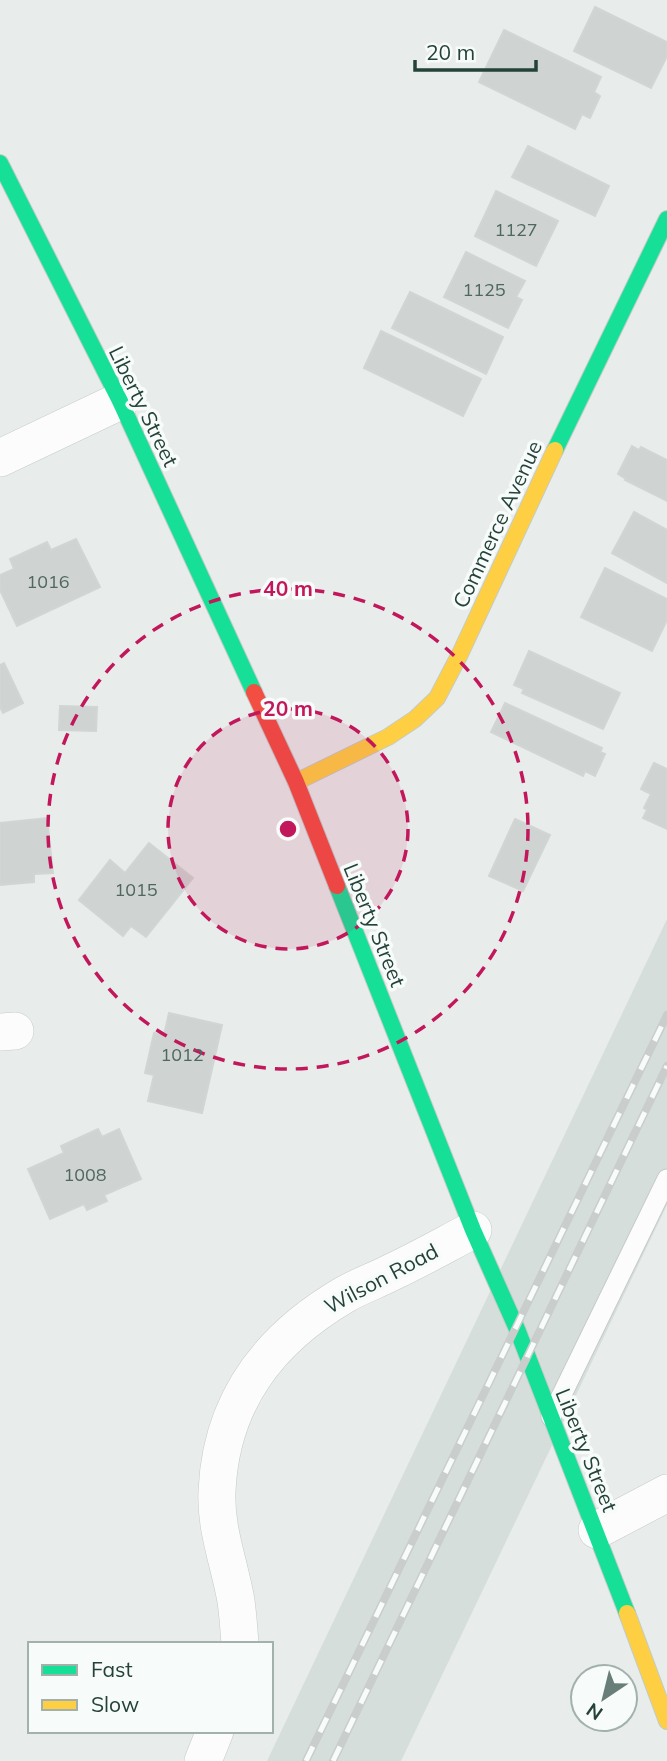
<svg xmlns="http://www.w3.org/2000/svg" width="667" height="1761" viewBox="0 0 667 1761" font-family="Mulish,sans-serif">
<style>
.built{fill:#d6dedb}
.building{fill:#cfd4d2;stroke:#d1d6d4;stroke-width:2}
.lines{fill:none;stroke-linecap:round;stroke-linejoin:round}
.lane-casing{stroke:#c5cac8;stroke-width:21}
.street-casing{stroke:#c5cac8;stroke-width:38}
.fast-casing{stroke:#c3cbc8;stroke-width:18}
.slow-casing{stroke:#c3cbc8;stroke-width:18}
.jam-casing{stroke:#c3cbc8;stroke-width:18}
.lane{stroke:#fcfcfc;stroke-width:19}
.street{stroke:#fcfcfc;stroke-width:37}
.fast{stroke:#16e098;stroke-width:16}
.slow{stroke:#ffcf43;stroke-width:16}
.jam{stroke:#f24e42;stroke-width:16}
.rail-casing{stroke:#c9cdcc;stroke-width:8}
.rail{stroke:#f7fbf9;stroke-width:5;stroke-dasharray:16;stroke-linecap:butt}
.ring{fill:none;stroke:#c2185b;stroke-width:3.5;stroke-dasharray:12 9}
.labels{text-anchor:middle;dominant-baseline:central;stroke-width:7;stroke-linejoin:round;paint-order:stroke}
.number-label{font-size:18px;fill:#506761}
.street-label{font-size:21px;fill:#24423a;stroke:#f7fbf9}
.centre{fill:#c2185b;stroke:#f7fbf9;stroke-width:3.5}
.ring-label{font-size:21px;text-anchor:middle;font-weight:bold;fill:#c2185b;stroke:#f7fbf9;stroke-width:7;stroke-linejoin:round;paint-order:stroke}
</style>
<rect width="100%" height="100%" fill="#e8edeb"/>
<path class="built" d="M667,919V1205L401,1761H267Z"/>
<g class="building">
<path d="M595,7L667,42V56L651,88L574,51Z"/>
<path d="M504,30L601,77L594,92L600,96L590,118L582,114L575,129L479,82Z"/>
<path d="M528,146L609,186L595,216L512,177Z"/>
<path d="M496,191L558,221L536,266L475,236Z"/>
<path d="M466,252L525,281L516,297L522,300L508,328L444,297Z"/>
<path d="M410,292L503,337L486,374L392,328Z"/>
<path d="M381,331L481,379L463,416L364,368Z"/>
<path d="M632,446L639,450L641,447L667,460V501L625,480L626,479L618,474Z"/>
<path d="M634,512L667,530V583L612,553Z"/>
<path d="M76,539L100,587L17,626L0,590V575L14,569L10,559L47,542L51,550Z"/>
<path d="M605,568L667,599V620L652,651L581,617Z"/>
<path d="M529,651L620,693L603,729L522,693L524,689L514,685Z"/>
<path d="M4,663L23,703L3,713L0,707V665Z"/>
<path d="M505,703L602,748L600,752L605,754L595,776L585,771L583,776L491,732Z"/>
<path d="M60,706L97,707L96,731L59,730Z"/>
<path d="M654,763L667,769V829L643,818L647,810L644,808L651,794L641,789Z"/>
<path d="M47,818L53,873L34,874V882L0,885V823Z"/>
<path d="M515,819L550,835L523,891L489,876Z"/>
<path d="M149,843L193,878L146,937L131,926L123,936L79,900L110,860L125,873Z"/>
<path d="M169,1013L222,1025L202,1113L148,1101L154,1075L145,1073L154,1033L164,1035Z"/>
<path d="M98,1129L102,1137L119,1129L141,1179L104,1195L107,1201L87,1210L84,1204L50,1219L28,1169L64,1153L61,1146Z"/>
</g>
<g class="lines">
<defs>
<path id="lane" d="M551,1417L667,1179"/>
<g id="street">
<path d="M0,458L120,401"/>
<path d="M0,1032L15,1031"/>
<path d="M597,1530L667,1493"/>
<path d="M240,1644C239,1630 238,1615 236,1601C230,1565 215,1529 217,1491C221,1401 269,1339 344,1295C359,1286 377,1280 392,1272C420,1259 446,1244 473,1230"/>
<path d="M203,1761L215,1731"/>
</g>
<g id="fast">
<path d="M0,163L120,401L254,692"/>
<path d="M555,450L667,219"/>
<path d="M337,886L473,1230L517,1329L627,1613"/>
</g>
<g id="slow">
<path d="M296,782L388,737L415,719L437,698L460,654L555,450"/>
<path d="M627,1613L667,1721"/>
</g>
<path id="jam" d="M254,692L296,782L337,886"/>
</defs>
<use href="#lane" class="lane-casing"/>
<use href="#street" class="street-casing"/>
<use href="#fast" class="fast-casing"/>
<use href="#slow" class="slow-casing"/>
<use href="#jam" class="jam-casing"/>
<use href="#lane" class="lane"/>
<use href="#street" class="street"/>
<use href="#fast" class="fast"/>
<use href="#slow" class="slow"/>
<use href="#jam" class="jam"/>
<defs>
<g id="rail">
<path d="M306,1761L667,1015"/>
<path d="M333,1761L667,1066"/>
</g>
</defs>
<use href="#rail" class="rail-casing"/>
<use href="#rail" class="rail"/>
</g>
<circle cx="288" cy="829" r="120" fill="#c2185b" fill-opacity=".12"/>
<g class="ring">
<circle cx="288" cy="829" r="120"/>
<circle cx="288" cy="829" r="240"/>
</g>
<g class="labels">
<g class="number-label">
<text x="516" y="229">1127</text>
<text x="484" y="289">1125</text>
<text x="48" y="581">1016</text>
<text x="136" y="889">1015</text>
<text x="182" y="1054">1012</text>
<text x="85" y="1174">1008</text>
</g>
<g class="street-label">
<text transform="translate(144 406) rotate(64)">Liberty Street</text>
<text transform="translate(497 524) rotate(-65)">Commerce Avenue</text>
<text transform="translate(375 925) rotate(68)">Liberty Street</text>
<text transform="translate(381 1278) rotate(-28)">Wilson Road</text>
<text transform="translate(587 1450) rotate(68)">Liberty Street</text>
</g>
</g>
<circle cx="288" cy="829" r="10" class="centre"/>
<g class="ring-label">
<text x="288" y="596">40 m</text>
<text x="288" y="716">20 m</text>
</g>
<rect x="28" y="1642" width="245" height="91" fill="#f7fbf9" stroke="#a3b1ad" stroke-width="2"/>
<rect x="42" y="1665" width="35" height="10" fill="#16e098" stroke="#a3b1ad" stroke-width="2"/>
<text x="91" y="1677" font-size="21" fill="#24423a">Fast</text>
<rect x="42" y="1700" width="35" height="10" fill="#ffcf43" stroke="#a3b1ad" stroke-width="2"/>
<text x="91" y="1712" font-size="21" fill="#24423a">Slow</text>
<g transform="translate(604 1698) rotate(215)"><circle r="33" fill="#f7fbf9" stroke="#a3b1ad" stroke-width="2"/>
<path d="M0-5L12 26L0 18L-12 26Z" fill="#697e78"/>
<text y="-10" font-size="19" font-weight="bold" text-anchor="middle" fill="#24423a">N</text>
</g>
<path d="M415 60v10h121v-10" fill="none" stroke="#24423a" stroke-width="3.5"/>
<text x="426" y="60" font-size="21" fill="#24423a" stroke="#f7fbf9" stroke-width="5" paint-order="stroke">20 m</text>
</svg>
